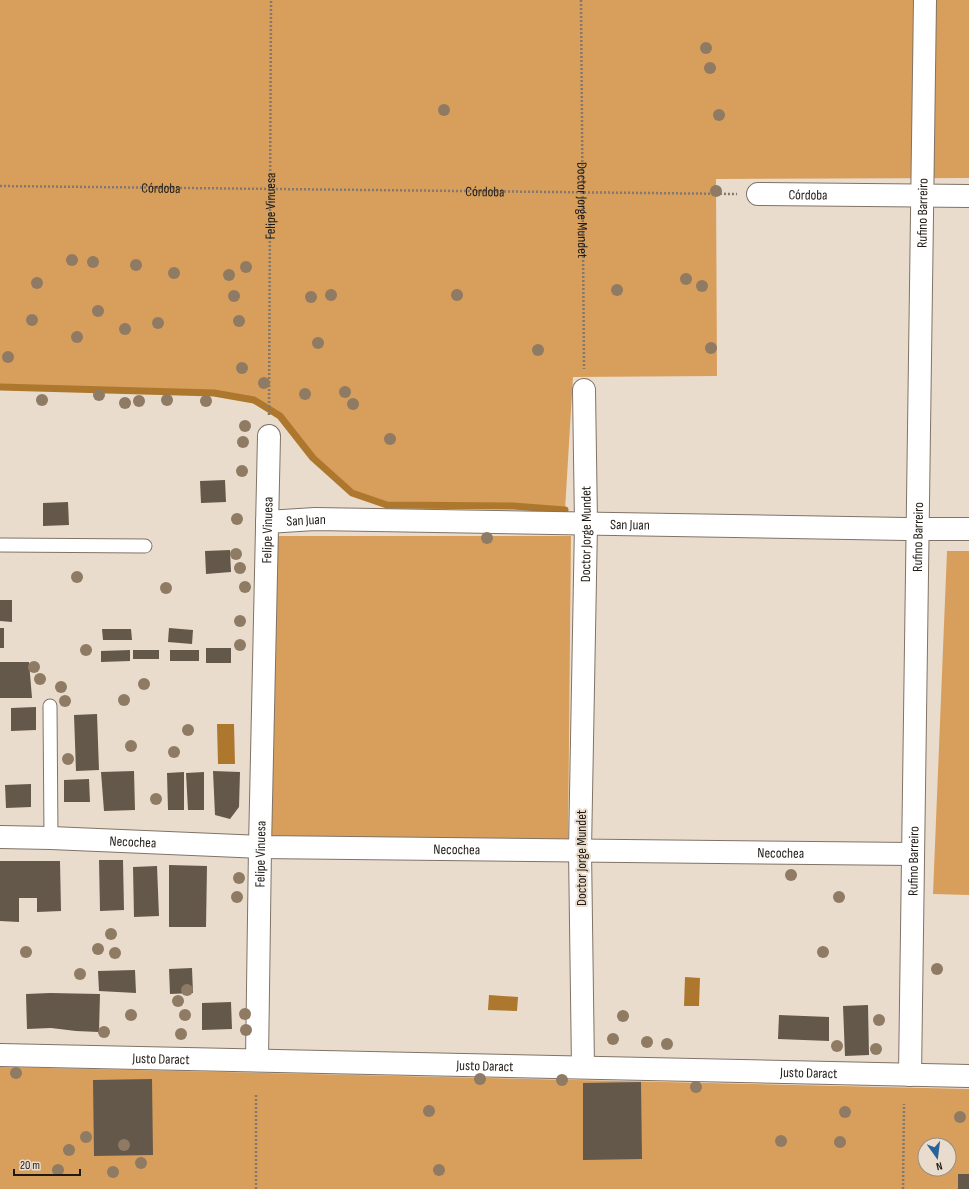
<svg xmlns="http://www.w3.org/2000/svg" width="969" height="1189" viewBox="0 0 969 1189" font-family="'Sofia Sans Condensed',sans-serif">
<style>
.green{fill:#d79f5b;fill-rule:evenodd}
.water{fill:#ae772e}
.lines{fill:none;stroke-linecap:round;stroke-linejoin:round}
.stream{stroke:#ae772e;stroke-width:7}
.building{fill:#64584b}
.service-casing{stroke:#807366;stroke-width:15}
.minor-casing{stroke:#807366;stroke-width:24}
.path{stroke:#82786e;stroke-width:2.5;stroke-dasharray:2 2;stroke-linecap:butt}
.service{stroke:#fff;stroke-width:13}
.minor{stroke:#fff;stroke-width:22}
.tree{fill:#8f7b63}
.labels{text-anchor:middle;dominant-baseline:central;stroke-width:4;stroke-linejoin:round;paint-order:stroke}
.street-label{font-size:14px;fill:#1f1a15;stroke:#eadccc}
</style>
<rect width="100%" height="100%" fill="#eadccc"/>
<g class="green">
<path d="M0,0H969V178L716,179L717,376L573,377L565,510L513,506L387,505L352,493L313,458L280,416L254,400L214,393L0,388Z"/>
<path d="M277,536H571L568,840L268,838Z"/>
<path d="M947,551H969V895L933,894Z"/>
<path d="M0,1067L969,1089V1189H0ZM925,1145H949V1169H925Z"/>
</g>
<g class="water">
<path d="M217,724H234L235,764H218Z"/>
<path d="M685,977L700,978L699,1006H684Z"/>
<path d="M489,995L518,997L517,1011L488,1010Z"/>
</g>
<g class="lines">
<path class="stream" d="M0,387L214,393L254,400L280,416L313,458L352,493L387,505L513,506L565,510"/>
</g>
<g class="building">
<path d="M225,480L226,502L201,503L200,481Z"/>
<path d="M68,502L69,525L43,526V503Z"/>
<path d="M230,550L231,572L206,574L205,551Z"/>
<path d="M0,600H12V622L0,621Z"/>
<rect x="0" y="628" width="4" height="20"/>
<path d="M169,628L193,630L192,644L168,642Z"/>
<path d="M102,629H131L132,640H103Z"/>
<rect x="206" y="648" width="25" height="15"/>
<path d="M130,650V661L101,662V651Z"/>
<rect x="133" y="650" width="26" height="9"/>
<rect x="170" y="650" width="29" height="11"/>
<path d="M0,662H29L32,698H0Z"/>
<path d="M36,707V730L11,731V708Z"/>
<path d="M97,714L99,770L76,771L74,715Z"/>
<path d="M134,771L135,810L104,811L101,772Z"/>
<path d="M213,771L240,772L239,807L230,819L215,815Z"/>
<path d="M184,772V810H168L167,773Z"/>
<path d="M204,772V810H188L186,773Z"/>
<path d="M89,779L90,802H64V780Z"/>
<path d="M31,784V807L6,808L5,785Z"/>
<path d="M99,860H123L124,910L100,911Z"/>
<path d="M0,861H60L61,911L37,912V898H19V922L0,921Z"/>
<path d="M169,865L207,866L206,927H169Z"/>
<path d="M157,866L159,916L134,917L133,867Z"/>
<path d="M192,968L193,993L170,994L169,969Z"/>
<path d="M135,970L136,993L99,991L98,971Z"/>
<path d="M50,993L100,994L99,1032L76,1031L51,1028L27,1029L26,994Z"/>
<path d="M231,1002L232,1029L202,1030V1003Z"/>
<path d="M868,1005L869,1055L845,1056L843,1006Z"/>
<path d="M779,1015L829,1017V1041L778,1039Z"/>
<path d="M152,1079L153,1155L94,1156L93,1080Z"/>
<path d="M641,1082L642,1159L583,1160V1083Z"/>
<rect x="958" y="1174" width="11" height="15"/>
</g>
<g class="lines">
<defs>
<g id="service">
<path d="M0,545L145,546"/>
<path d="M50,706L51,838"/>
</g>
<g id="minor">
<path id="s4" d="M758,194L969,196"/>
<path id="s5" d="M267,522L315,519L906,529H969"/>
<path id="s6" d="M0,837L51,838L260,847L913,854"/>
<path id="s7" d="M0,1055L969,1076"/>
<path id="s8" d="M257,1060L260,847L269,436"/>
<path id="s9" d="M583,1067L580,850L586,523L584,390"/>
<path id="s10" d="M910,1075L925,0"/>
</g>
</defs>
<use href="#service" class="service-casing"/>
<use href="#minor" class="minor-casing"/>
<g class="path">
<path id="s1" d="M581,0L584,369"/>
<path id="s2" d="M0,186L737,194"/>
<path id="s3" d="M269,415L271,0"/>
<path d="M256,1095V1189"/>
<path d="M903,1189L904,1104"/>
</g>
<use href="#service" class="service"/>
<use href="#minor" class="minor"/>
</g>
<g class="tree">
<circle cx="706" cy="48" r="6"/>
<circle cx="710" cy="68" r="6"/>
<circle cx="444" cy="110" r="6"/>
<circle cx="719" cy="115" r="6"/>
<circle cx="716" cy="191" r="6"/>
<circle cx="72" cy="260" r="6"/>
<circle cx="93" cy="262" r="6"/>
<circle cx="136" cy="265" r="6"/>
<circle cx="246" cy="267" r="6"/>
<circle cx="174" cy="273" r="6"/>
<circle cx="229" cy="275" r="6"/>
<circle cx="686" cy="279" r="6"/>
<circle cx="37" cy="283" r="6"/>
<circle cx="702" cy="286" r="6"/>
<circle cx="617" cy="290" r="6"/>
<circle cx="331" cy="295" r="6"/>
<circle cx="457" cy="295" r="6"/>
<circle cx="234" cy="296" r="6"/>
<circle cx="311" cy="297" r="6"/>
<circle cx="98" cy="311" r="6"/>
<circle cx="32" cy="320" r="6"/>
<circle cx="239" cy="321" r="6"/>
<circle cx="158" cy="323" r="6"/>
<circle cx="125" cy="329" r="6"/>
<circle cx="77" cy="337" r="6"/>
<circle cx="318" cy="343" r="6"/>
<circle cx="711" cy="348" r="6"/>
<circle cx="538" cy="350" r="6"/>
<circle cx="8" cy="357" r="6"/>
<circle cx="242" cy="368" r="6"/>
<circle cx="264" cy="383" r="6"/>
<circle cx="345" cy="392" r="6"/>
<circle cx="305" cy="394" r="6"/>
<circle cx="99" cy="395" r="6"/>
<circle cx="42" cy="400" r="6"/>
<circle cx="167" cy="400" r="6"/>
<circle cx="139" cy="401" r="6"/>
<circle cx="206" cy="401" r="6"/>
<circle cx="125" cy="403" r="6"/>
<circle cx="353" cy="404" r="6"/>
<circle cx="245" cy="426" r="6"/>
<circle cx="390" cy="439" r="6"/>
<circle cx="243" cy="442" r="6"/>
<circle cx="242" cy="471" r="6"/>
<circle cx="237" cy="519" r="6"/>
<circle cx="487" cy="538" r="6"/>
<circle cx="236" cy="554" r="6"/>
<circle cx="240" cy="568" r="6"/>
<circle cx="77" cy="577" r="6"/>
<circle cx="245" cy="587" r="6"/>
<circle cx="166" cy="588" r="6"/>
<circle cx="240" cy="621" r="6"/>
<circle cx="240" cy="645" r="6"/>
<circle cx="86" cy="650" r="6"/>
<circle cx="34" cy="667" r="6"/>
<circle cx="40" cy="679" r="6"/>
<circle cx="144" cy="684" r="6"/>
<circle cx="61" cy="687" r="6"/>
<circle cx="124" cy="700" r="6"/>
<circle cx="65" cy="701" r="6"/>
<circle cx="188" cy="730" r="6"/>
<circle cx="131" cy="746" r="6"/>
<circle cx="174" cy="752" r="6"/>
<circle cx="68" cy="759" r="6"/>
<circle cx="156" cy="799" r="6"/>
<circle cx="791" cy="875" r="6"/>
<circle cx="239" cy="878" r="6"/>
<circle cx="237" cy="897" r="6"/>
<circle cx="839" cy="897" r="6"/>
<circle cx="111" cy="934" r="6"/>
<circle cx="98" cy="949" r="6"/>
<circle cx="26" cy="952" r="6"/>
<circle cx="823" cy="952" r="6"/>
<circle cx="115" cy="953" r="6"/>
<circle cx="937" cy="969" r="6"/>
<circle cx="80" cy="974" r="6"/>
<circle cx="187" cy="990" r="6"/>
<circle cx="178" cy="1001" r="6"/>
<circle cx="245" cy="1014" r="6"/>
<circle cx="131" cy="1015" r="6"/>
<circle cx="185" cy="1015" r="6"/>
<circle cx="623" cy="1016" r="6"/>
<circle cx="879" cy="1020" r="6"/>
<circle cx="246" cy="1030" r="6"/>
<circle cx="104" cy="1032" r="6"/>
<circle cx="181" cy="1034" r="6"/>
<circle cx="613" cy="1039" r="6"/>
<circle cx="647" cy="1042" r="6"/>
<circle cx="667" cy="1044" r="6"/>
<circle cx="837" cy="1046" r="6"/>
<circle cx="876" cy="1049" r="6"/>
<circle cx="16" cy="1073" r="6"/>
<circle cx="480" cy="1079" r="6"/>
<circle cx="562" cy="1080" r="6"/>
<circle cx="696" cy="1087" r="6"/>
<circle cx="429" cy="1111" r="6"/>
<circle cx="845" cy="1112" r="6"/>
<circle cx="960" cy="1117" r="6"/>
<circle cx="86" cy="1137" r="6"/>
<circle cx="781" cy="1141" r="6"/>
<circle cx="840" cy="1142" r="6"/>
<circle cx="124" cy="1145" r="6"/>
<circle cx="69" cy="1150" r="6"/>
<circle cx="141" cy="1163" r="6"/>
<circle cx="58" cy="1170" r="6"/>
<circle cx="439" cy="1170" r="6"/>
<circle cx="113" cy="1172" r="6"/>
</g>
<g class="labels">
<g class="street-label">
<text stroke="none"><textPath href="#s2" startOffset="161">Córdoba</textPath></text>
<text stroke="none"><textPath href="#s2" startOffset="485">Córdoba</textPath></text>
<text stroke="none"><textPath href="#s4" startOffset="50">Córdoba</textPath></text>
<text stroke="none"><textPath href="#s3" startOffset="209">Felipe Vinuesa</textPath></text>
<text stroke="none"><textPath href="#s1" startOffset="210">Doctor Jorge Mundet</textPath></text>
<text stroke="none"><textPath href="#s10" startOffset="862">Rufino Barreiro</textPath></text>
<text stroke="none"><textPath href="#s5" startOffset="39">San Juan</textPath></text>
<text stroke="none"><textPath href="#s5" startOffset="363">San Juan</textPath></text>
<text stroke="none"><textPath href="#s8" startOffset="530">Felipe Vinuesa</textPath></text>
<text stroke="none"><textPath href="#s9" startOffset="533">Doctor Jorge Mundet</textPath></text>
<text stroke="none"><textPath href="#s10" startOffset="538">Rufino Barreiro</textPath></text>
<text stroke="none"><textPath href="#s6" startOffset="133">Necochea</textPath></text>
<text stroke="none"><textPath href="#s6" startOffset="457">Necochea</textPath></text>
<text stroke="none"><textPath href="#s6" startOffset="781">Necochea</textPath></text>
<text stroke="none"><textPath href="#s8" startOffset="206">Felipe Vinuesa</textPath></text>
<text transform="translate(581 858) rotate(-90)">Doctor Jorge Mundet</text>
<text stroke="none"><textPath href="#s10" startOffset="214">Rufino Barreiro</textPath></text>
<text stroke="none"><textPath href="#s7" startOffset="161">Justo Daract</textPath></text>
<text stroke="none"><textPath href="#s7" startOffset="485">Justo Daract</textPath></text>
<text stroke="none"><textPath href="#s7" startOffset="809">Justo Daract</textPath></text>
</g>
</g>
<g transform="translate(937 1157) rotate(166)"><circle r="19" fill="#eadccc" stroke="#998e83"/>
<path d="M0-3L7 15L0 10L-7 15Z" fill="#28629a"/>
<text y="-6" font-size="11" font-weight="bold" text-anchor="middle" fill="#1f1a15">N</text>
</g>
<path d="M14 1169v6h66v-6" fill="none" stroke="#1f1a15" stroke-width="2"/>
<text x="20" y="1169" font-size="12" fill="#1f1a15" stroke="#eadccc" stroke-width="3" paint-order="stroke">20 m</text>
</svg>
